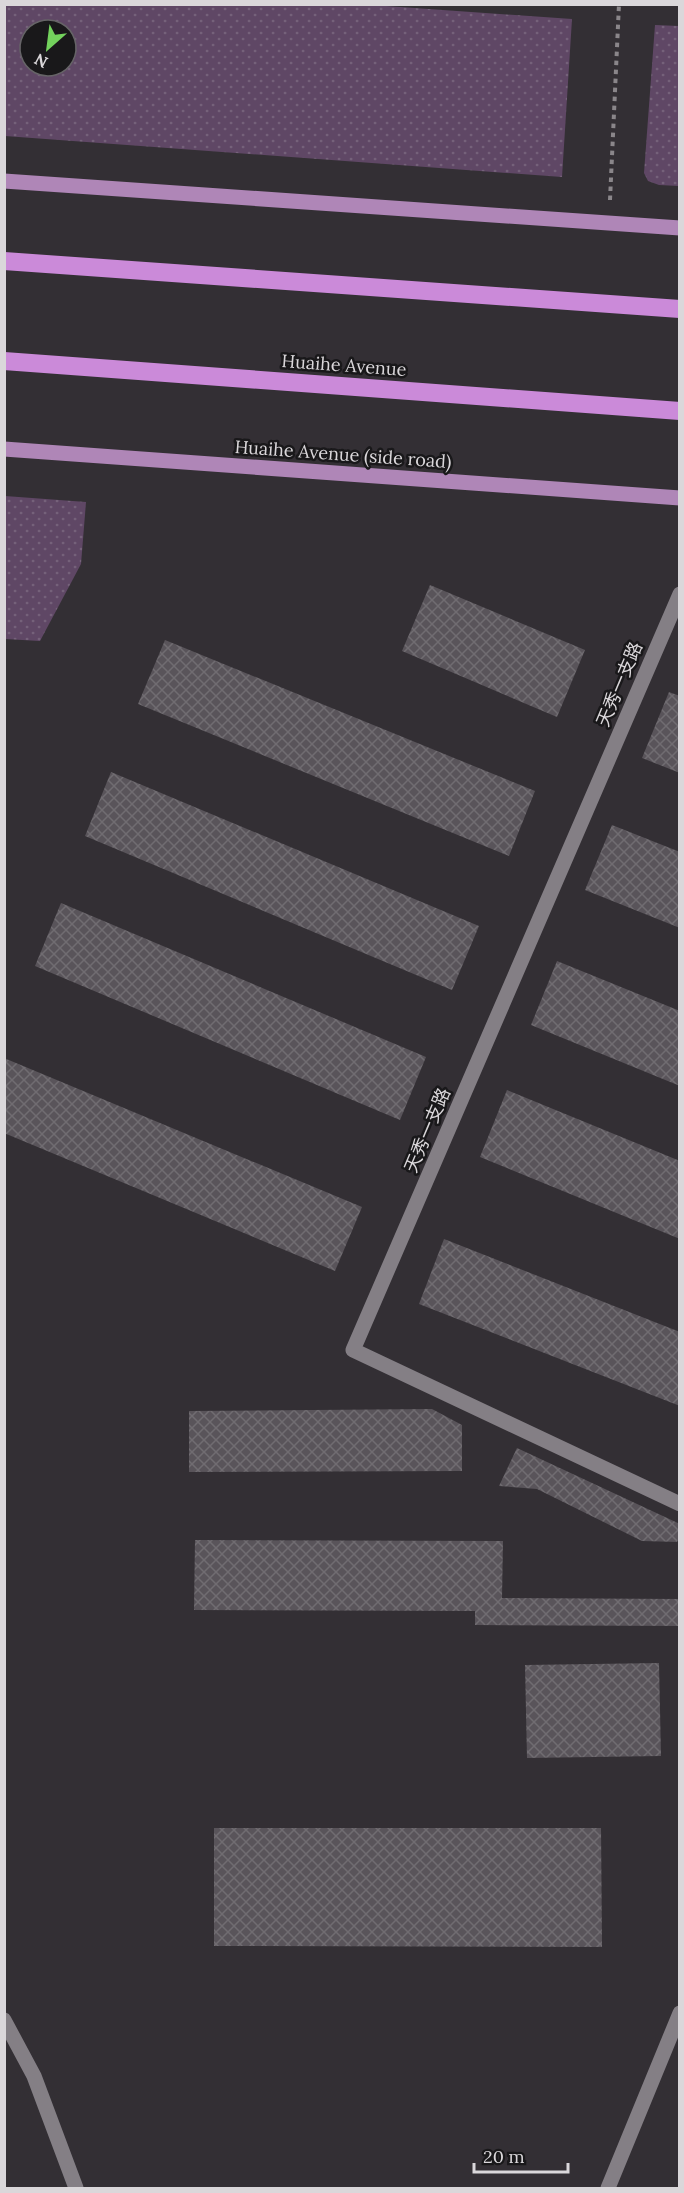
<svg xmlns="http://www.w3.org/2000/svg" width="684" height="2193" viewBox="0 0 684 2193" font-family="Lora,'Noto Sans SC',serif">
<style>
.grass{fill:url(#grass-dots);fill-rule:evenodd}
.building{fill:url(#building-cross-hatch)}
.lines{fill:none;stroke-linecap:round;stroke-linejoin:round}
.path{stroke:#8a868a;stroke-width:4;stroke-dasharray:4.5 4.5;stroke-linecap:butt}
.street{stroke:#847f85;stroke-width:15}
.secondary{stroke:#847f85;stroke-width:15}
.primary{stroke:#af86b7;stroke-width:15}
.highway{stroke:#cb8ad9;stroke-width:18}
.labels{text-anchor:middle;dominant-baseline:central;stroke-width:5;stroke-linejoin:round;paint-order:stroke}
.street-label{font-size:18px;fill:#dad7da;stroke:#19181a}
</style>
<defs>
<pattern id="grass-dots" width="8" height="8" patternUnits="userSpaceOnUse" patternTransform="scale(1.5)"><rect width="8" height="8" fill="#5f4765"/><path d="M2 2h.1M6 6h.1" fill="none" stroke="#75617a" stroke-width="1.8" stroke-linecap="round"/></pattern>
<pattern id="building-cross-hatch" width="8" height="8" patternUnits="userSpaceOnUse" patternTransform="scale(1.5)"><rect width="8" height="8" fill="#59545a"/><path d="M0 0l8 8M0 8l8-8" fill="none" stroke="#706c71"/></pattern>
</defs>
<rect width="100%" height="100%" fill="#332f34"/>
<g class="grass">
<path d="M372,5L572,19L562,177L5,136V5ZM30,30H66V66H30Z"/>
<path d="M655,25L679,26V186L659,185L648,181L644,173Z"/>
<path d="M5,496L86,502L81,564L40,641L5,639Z"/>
</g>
<g class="building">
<path d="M430,585L585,650L557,717L402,651Z"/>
<path d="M165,640L535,791L509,856L138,704Z"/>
<path d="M669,692L680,696V773L642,758Z"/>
<path d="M111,772L479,926L452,990L85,836Z"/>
<path d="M612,825L680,852V928L585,890Z"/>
<path d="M61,903L426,1057L400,1120L35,966Z"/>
<path d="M557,961L680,1011V1086L531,1025Z"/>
<path d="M4,1058L362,1207L335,1271L4,1133Z"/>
<path d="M507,1090L680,1161V1239L480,1157Z"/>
<path d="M444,1239L680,1332V1406L419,1304Z"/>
<path d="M432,1409L462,1425V1471L189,1472V1411Z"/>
<path d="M517,1448L680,1524V1536L677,1542L642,1541L537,1489L499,1486Z"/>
<path d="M195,1540L503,1541L502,1598L680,1599V1626L475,1625V1611L194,1610Z"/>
<path d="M659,1663L661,1756L527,1758L525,1665Z"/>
<path d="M214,1828H601L602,1947L214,1946Z"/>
</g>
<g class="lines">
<path class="path" d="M610,200L619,4"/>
<path class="street" d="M680,594L353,1350L680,1504"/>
<g class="secondary">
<path d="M4,2020L34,2076L76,2188"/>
<path d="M608,2188L680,2013"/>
</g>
<g class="primary">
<path d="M4,181L680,228"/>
<path d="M4,449L680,498"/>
</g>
<g class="highway">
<path d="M4,261L680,309"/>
<path d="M4,361L680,411"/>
</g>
</g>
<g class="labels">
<g class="street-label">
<text transform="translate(344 365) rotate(4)">Huaihe Avenue</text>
<text transform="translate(343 454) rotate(4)">Huaihe Avenue (side road)</text>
<text transform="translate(619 684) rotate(-67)">天秀一支路</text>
<text transform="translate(427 1130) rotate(-67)">天秀一支路</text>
</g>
</g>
<rect width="684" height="2193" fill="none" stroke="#dad7da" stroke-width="12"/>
<g transform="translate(48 48) rotate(208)"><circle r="28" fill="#19181a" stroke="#666467" stroke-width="1.5"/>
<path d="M0-4.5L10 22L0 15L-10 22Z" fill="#73d25d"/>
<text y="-9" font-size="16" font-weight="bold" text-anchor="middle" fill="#dad7da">N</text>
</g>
<path d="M474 2163v9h94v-9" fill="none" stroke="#dad7da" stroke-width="3"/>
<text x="483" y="2163" font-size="18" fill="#dad7da" stroke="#19181a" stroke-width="4.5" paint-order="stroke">20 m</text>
</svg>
